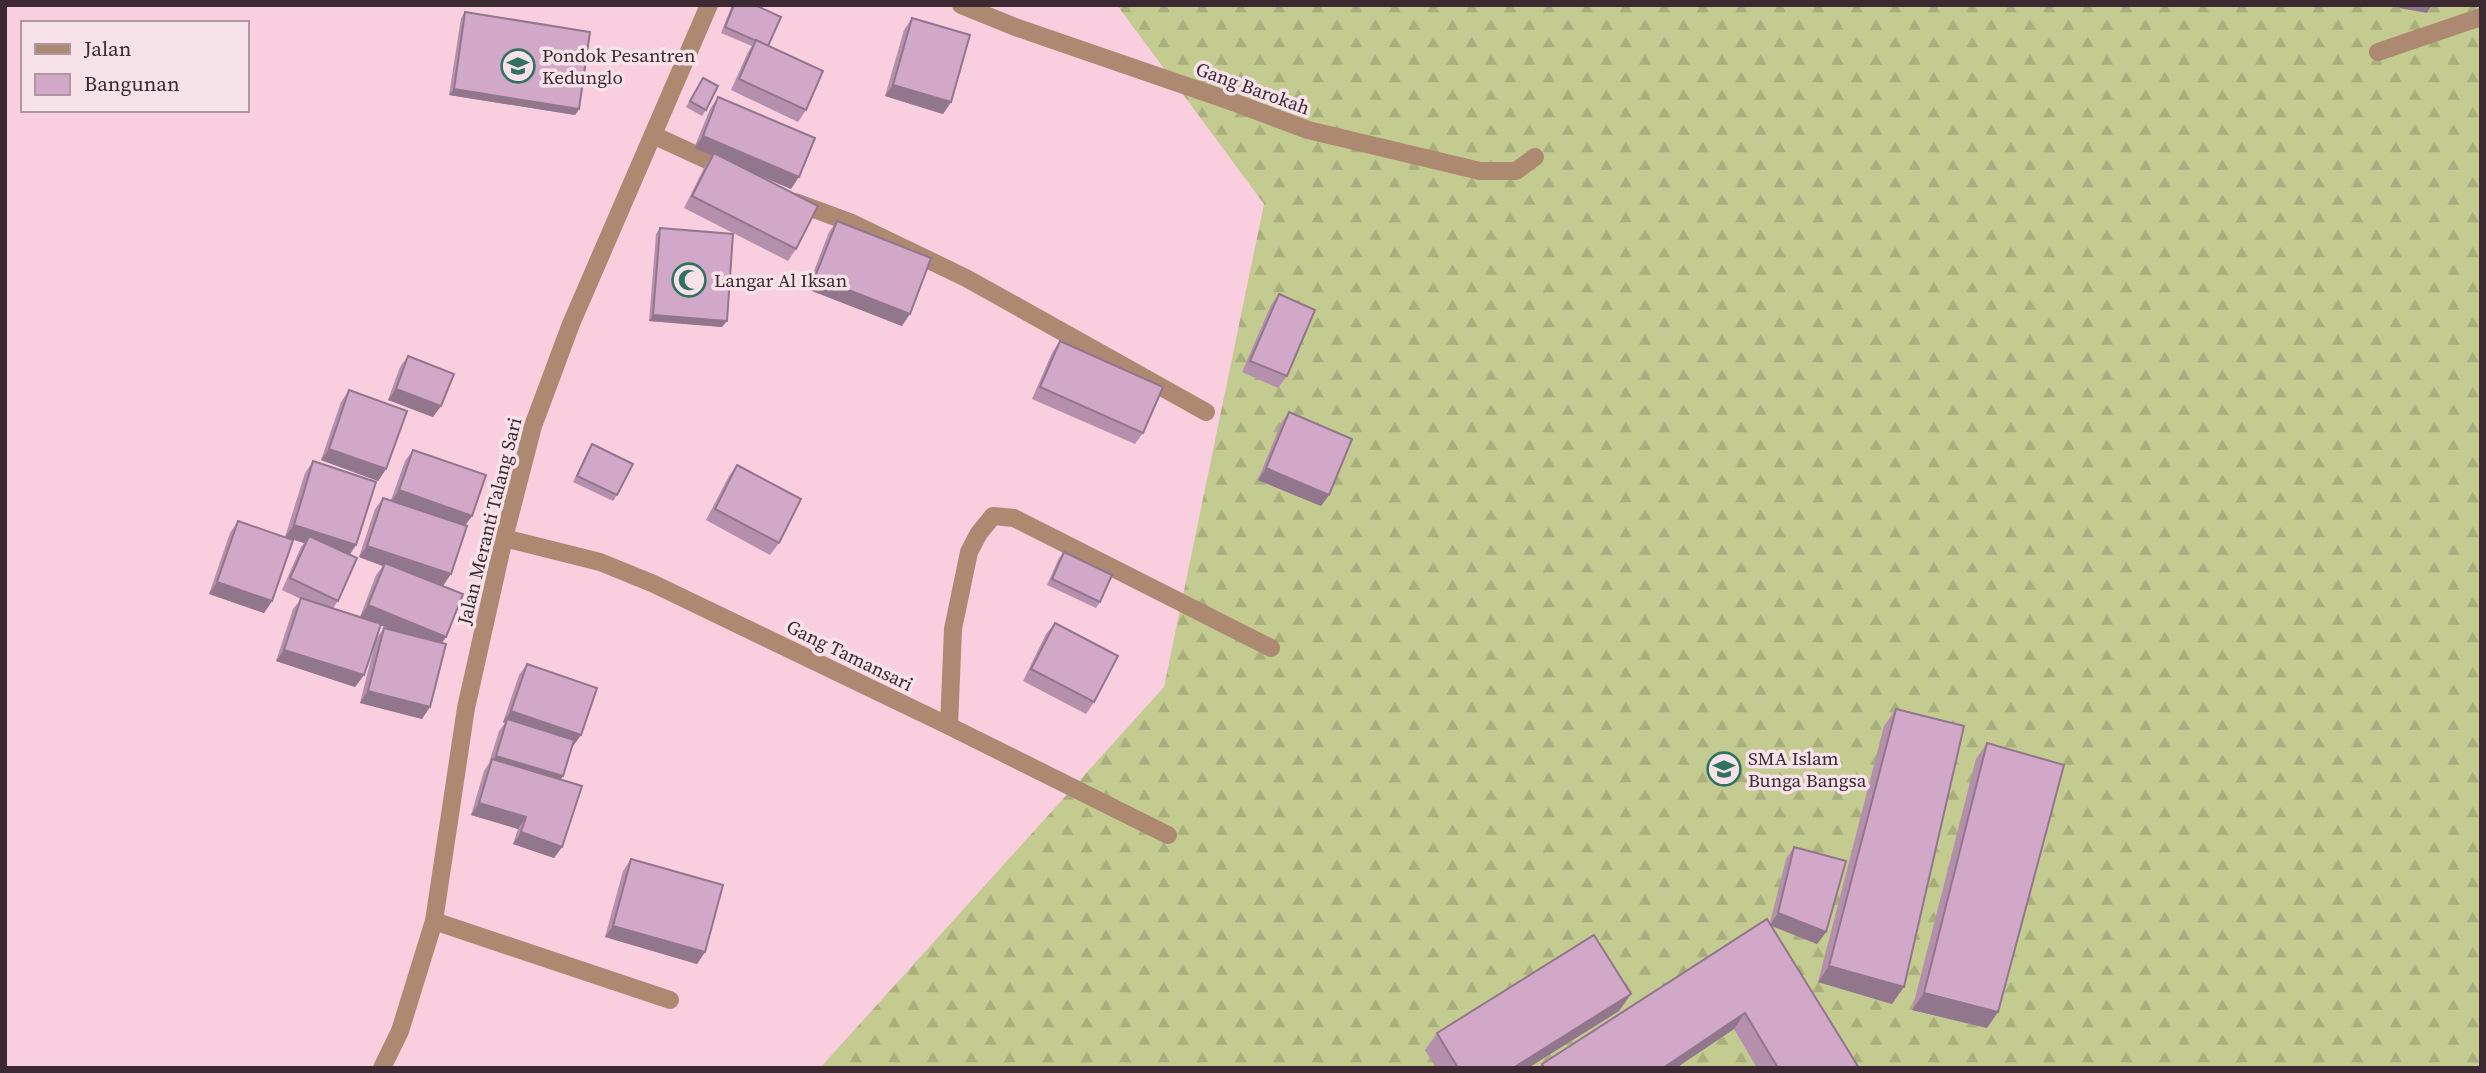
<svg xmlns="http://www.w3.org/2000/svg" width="2486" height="1073" viewBox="0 0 2486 1073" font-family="'Source Serif 4',serif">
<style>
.forest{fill:url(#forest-firs)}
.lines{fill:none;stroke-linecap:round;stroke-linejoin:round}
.minor{stroke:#ae8972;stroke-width:18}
.tertiary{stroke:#ae8972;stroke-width:18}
.wall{fill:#b490ac}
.shaded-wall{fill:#92768c}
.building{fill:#d1a8c8;stroke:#92768c;stroke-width:2}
.labels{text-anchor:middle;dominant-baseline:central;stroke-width:7;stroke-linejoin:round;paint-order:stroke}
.poi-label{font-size:19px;fill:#3d2931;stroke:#f8e2ea;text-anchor:start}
.street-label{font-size:19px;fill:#3d2931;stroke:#f8e2ea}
</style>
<defs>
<pattern id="forest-firs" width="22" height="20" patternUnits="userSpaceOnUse" patternTransform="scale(1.75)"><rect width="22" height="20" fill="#c4cb90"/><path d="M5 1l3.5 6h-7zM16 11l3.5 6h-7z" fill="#a9ae7d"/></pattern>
</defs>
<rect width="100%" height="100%" fill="#f9cedf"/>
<path class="forest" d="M1117,5H2481V1068H820L1164,687L1264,204Z"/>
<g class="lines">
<g class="minor">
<path d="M961,5L1015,27L1233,102L1308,130L1480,171H1516L1535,157"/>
<path d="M2378,52L2481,17"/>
<path d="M653,135L729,170"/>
<path d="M795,202L852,223L966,278L1206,412"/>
<path d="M504,538L600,562L654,584L949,726L1168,835"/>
<path d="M949,726L953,629L969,552L979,533L993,516L1014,518L1271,648"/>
<path d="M434,921L670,1000"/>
</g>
<path class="tertiary" d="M382,1068L400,1031L434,921L466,708L504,538L533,426L571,324L709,5"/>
</g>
<g class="wall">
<path d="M732,5H755L768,46L806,110L798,122L731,90L748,52L752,46L721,33Z"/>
<path d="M465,12L579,109L575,115L449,95L461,18Z"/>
<path d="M912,18L951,102L943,114L885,96L904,30Z"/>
<path d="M2481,41V77L2479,44Z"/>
<path d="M703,78L706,110L702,116L686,107Z"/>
<path d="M718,97L791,189L751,171L796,249L788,261L684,208L706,164L712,155L694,148L710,109Z"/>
<path d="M837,221L902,326L807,289L829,232Z"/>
<path d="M660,228L722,327L649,321L656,234Z"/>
<path d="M1279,294L1287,376L1278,388L1242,372L1271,305Z"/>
<path d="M1060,341L1143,433L1135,444L1032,399L1052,353Z"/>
<path d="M408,356L441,406L433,417L388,400L400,367Z"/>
<path d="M349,390L386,469L378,481L321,460L341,402Z"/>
<path d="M1289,412L1329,495L1321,506L1258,480L1281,423Z"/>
<path d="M592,444L617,495L613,501L573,482L588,450Z"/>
<path d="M413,450L472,516L465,525L443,586L432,582L446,637L442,643L422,719L360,703L376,639L384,628L395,631L380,625L364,675L355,687L276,661L293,609L301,599L282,590L301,547L304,543L285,537L305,473L313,461L356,545L349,555L338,601L333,608L369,620L360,617L376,575L383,566L359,557L375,509L383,498L391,500L405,461Z"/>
<path d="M737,465L779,543L770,555L706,520L729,476Z"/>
<path d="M238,521L272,601L264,613L209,594L230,533Z"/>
<path d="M1064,552L1100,602L1096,608L1047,585L1059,558Z"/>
<path d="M1055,623L1094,702L1086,714L1023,681L1046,634Z"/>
<path d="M527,664L581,735L573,746L561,779L562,847L554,858L513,844L518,829L471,815L484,771L489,763L499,731L505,723L503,722L519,675Z"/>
<path d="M1896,709L1892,1004L1818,982L1884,726Z"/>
<path d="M1987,743V1028L1912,1010L1976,759Z"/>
<path d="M1794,847L1826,932L1817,944L1771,926L1859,1068H1757L1734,1029L1676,1068H1539L1542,1064L1770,923L1786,859Z"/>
<path d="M631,859L705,952L697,964L605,937L623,871Z"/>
<path d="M1631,994L1619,1011L1528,1068H1436L1425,1050L1437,1033Z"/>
</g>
<g class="shaded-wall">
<path d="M2401,5H2432L2427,13L2399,8Z"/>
<path d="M893,85L951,102L943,114L885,96Z"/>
<path d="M454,89L579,109L575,115L449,95Z"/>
<path d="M703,136L799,177L791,189L694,148Z"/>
<path d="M815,277L910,314L902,326L807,289Z"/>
<path d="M653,315L727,321L722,327L649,321Z"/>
<path d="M396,389L441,406L433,417L388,400Z"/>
<path d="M329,449L386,469L378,481L321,460Z"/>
<path d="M1266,468L1329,495L1321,506L1258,480Z"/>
<path d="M399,490L472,516L463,528L391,502Z"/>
<path d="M294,525L356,545L348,557L309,536L304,543L285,537Z"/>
<path d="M367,546L451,574L443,586L384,566L385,563L383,566L359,557Z"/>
<path d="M217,582L272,601L264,613L209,594Z"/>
<path d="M368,605L446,637L438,648L360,617Z"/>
<path d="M284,650L364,675L355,687L276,661Z"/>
<path d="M368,691L430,707L422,719L360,703Z"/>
<path d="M511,711L581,735L573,746L507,719L504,723L503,722Z"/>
<path d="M496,756L563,776L555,788L491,763Z"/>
<path d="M479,803L526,817L518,829L471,815Z"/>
<path d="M521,832L562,847L554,858L513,844Z"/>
<path d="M1778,913L1826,932L1817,944L1770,925Z"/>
<path d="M613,926L705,952L697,964L605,937Z"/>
<path d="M1829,966L1904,987L1892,1004L1818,982Z"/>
<path d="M1924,993L1998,1012L1987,1028L1912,1010Z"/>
<path d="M1631,994L1619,1011L1528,1068H1513Z"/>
<path d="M1745,1013L1734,1029L1676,1068H1663Z"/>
</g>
<g class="building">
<path d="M734,5H755L781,17L768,46L725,27Z"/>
<path d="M465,12L590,32L579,109L454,89Z"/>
<path d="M912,18L970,35L951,102L893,85Z"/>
<path d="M756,40L823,71L806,110L739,79Z"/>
<path d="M703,78L718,86L706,110L690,101Z"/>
<path d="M718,97L815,138L799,177L703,136Z"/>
<path d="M714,153L818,206L796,249L692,196Z"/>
<path d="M837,221L931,258L910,314L815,277Z"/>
<path d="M660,228L733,234L727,321L653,315Z"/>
<path d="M1279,294L1315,310L1287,376L1250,361Z"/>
<path d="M1060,341L1163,387L1143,433L1040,387Z"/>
<path d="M408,356L454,374L441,406L396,389Z"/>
<path d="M349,390L407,411L386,469L329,449Z"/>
<path d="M1289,412L1352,439L1329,495L1266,468Z"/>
<path d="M592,444L633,464L617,495L577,476Z"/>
<path d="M413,450L486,475L472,516L399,490Z"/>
<path d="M313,461L376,482L356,545L294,525Z"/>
<path d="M737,465L801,499L779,543L715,509Z"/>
<path d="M383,498L467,526L451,574L367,546Z"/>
<path d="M238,521L293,540L272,601L217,582Z"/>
<path d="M309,536L357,558L338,601L290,578Z"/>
<path d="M1064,552L1112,575L1100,602L1052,579Z"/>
<path d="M385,563L463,594L446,637L368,605Z"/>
<path d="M301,598L381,624L364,675L284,650Z"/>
<path d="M1055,623L1118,656L1094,702L1031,669Z"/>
<path d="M384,628L446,644L430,707L368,691Z"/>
<path d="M527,664L597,688L581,735L511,711Z"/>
<path d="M1896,709L1964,726L1904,987L1829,966Z"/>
<path d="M507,719L574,740L563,776L496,756Z"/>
<path d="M1987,743L2064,765L1998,1012L1924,993Z"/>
<path d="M492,759L582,786L562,847L521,832L526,817L479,803Z"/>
<path d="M1794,847L1846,861L1826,932L1778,913Z"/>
<path d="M631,859L723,885L705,952L613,926Z"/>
<path d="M1767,919L1859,1068H1778L1745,1013L1663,1068H1544L1542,1064Z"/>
<path d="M1594,935L1631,994L1513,1068H1458L1437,1033Z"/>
</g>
<defs>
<symbol id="school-ring" viewBox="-11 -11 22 22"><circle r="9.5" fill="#f8e2ea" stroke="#307160" stroke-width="1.5"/><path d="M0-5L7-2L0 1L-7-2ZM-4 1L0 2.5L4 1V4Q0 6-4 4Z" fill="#307160"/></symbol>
<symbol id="mosque-ring" viewBox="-11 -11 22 22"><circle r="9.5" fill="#f8e2ea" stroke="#307160" stroke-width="1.5"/><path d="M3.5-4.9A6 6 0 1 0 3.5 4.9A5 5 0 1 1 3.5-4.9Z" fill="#307160"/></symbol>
</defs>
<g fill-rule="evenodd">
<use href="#school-ring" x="499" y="47" width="38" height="38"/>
<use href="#mosque-ring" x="670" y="261" width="38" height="38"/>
<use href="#school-ring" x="1705" y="750" width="38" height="38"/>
</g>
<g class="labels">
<g class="poi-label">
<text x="542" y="55">Pondok Pesantren<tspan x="542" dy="22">Kedunglo</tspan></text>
<text x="714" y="280">Langar Al Iksan</text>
<text x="1748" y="758">SMA Islam<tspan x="1748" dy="22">Bunga Bangsa</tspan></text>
</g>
<g class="street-label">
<text transform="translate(1253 88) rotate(20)">Gang Barokah</text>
<text transform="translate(489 521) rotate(-76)">Jalan Meranti Talang Sari</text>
<text transform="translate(850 655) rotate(26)">Gang Tamansari</text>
</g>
</g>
<rect width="2486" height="1073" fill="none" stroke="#3d2931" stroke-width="14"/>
<rect x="21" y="21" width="228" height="91" fill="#f8e2ea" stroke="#ad98a0" stroke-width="2"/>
<rect x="35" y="44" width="35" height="10" fill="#ae8972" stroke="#ad98a0" stroke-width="2"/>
<text x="84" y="56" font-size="21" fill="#3d2931">Jalan</text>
<rect x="35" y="74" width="35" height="21" fill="#d1a8c8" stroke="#ad98a0" stroke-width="2"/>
<text x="84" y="91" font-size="21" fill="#3d2931">Bangunan</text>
</svg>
